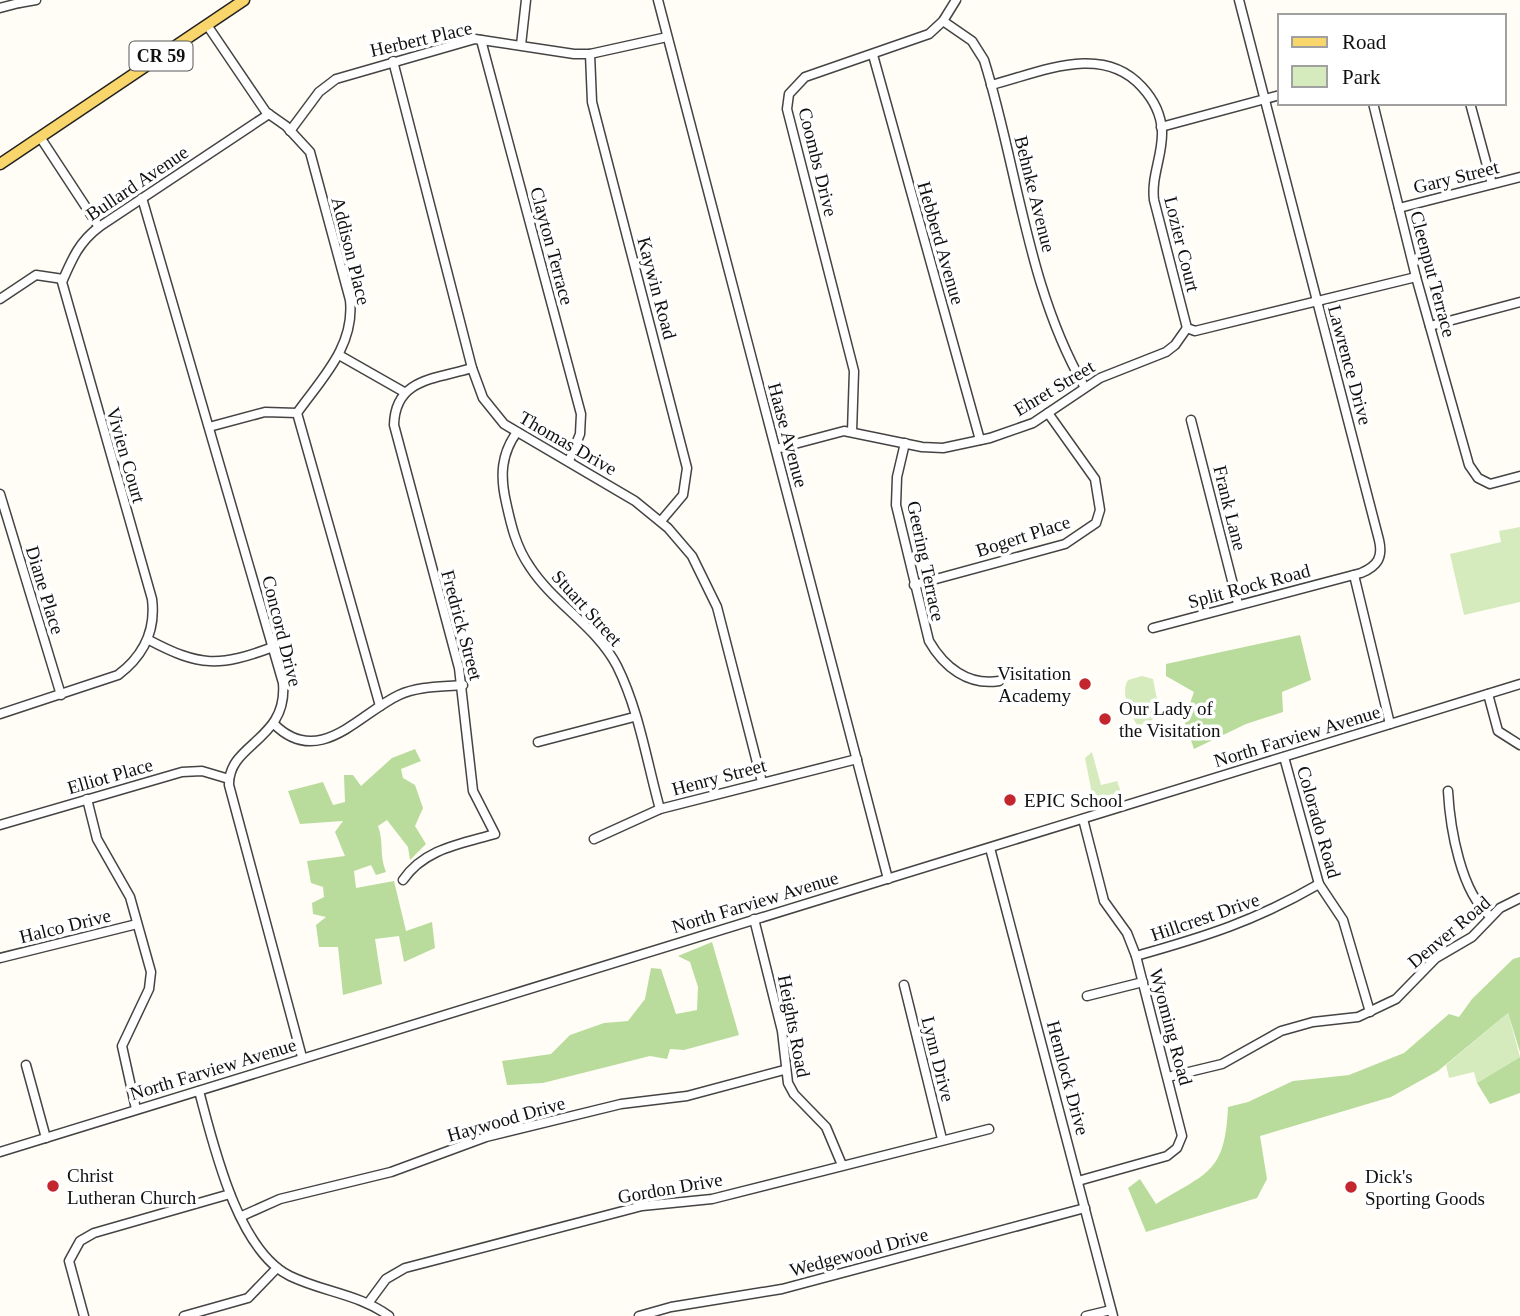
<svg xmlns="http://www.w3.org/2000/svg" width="1520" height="1316" viewBox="0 0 1520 1316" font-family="'Times New Roman',serif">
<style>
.green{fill:#d5ebbd}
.forest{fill:#b9dc9c}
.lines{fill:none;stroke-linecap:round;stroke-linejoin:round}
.minor-casing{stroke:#444;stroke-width:11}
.major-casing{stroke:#222;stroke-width:13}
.minor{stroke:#fff;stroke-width:8}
.major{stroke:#f9d66b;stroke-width:10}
.poi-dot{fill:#c4262e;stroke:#fff;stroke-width:2.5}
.labels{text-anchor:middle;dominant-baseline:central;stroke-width:7;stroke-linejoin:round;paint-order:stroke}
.shield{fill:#fff;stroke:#585858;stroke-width:2}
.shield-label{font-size:18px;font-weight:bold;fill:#111}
.street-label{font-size:19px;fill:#111;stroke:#fff}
.poi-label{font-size:19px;fill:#111;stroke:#fff;text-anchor:start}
</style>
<rect width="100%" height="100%" fill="#fffdf5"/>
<g class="green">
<path d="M1520,527V602L1464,615L1450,554L1501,542L1499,531Z"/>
<path d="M1142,676L1153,679L1159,709L1150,723L1137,725C1130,713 1120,693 1128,680Z"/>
<path d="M1092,752L1101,785L1117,781L1121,792L1093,799L1085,758Z"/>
<path d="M1508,1013L1520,1057L1477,1083L1474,1072L1449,1078L1446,1065Z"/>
</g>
<g class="forest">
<path d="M1300,635L1311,680L1282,692L1283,712L1246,724L1194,749L1184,720L1194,692L1166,676V664Z"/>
<path d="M415,749L421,761L401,769L403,778L415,785L423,808L415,826L426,844L410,860L408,847L387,820L378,826C384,842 379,855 386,872L376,875L371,865L354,871L356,888L394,881L406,931L432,922L435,948L404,962L399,936L375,939L382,984L343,995L338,947H319L316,925L326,917L313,914L312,903L324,897L323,887L311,883L307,861L345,856L335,832L343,821L300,824L288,791L323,782L333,805L345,802L344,775H353L361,786L392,758Z"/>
<path d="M712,942L739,1035L684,1050L670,1049L667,1059L650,1056L543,1083L507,1085L502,1061L551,1054L570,1035L604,1023L628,1021L645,999L651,968L661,969L676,1014L697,1010L698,987L690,962L678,956Z"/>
<path d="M1520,957V1052L1508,1013L1438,1071L1391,1097L1260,1136L1267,1179L1257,1198L1146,1232L1128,1188L1140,1179L1156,1204C1208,1172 1225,1173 1228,1107L1248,1102L1293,1081L1349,1075L1404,1053L1449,1014L1459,1017L1472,999L1513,959Z"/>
<path d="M1520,1057V1093L1490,1104L1477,1083Z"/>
</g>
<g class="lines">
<defs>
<g id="minor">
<path d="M658,0L888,879"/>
<path d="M19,3L36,0"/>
<path d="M0,8L19,3V0"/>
<path d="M943,21L972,41L984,60C1018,169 1027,287 1084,386"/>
<path d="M207,25L266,112L286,126L310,152L350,300C355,346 322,378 297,413"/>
<path d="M481,40L581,414L580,434L569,461"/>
<path d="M521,45L526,0"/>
<path d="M590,54L592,102L687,468L683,495L661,521"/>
<path d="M873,55L980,440"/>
<path d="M393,61L472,368L483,398L504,424L635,501L668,528L692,556L717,607L762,782"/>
<path d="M991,85C1039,73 1102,42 1142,87C1153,99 1161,114 1162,131C1163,155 1151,176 1154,200L1187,328"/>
<path d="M1373,103L1416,277L1469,465L1478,478L1490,484L1520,476"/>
<path d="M1470,103L1492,184"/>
<path d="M1161,127L1280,95"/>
<path d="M290,131L319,92L336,79L475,39L574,54H590L667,37"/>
<path d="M40,137L99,227"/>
<path d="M142,198L283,683C288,741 228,743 229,785L302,1057"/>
<path d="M1399,208L1520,177"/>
<path d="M0,299L36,275L63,279"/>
<path d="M1430,326L1520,302"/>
<path d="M1187,328L1195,331L1416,277"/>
<path d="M339,355L404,392"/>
<path d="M297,413L380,706"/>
<path d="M1191,420L1238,604"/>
<path d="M209,427L265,412L297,413"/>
<path d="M517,432C501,454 500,476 506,502C511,525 516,547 530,567C554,604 596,626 617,666C639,710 647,763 660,809"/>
<path d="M852,432L854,371L787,109L789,94L805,77L929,34L943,21L956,0"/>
<path d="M905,443L897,477L896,505L929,641C944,667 968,686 999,681"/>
<path d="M776,449L844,431L922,447L943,448L990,438L1033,423L1100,378L1166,352L1175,345L1187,328"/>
<path d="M0,494L61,695"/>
<path d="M1354,575L1390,724"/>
<path d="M914,585L1065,544L1096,523L1100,510L1095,479L1048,413"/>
<path d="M1153,628L1361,573C1378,566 1383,557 1379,540L1239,0"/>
<path d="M149,640C200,667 219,667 273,647"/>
<path d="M1488,694L1498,731L1520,745"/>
<path d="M0,714L118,675C143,656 156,631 152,599L62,282C72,259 79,242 99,227L269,114"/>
<path d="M274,724C319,769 360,713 399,695C419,686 441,687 463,685"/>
<path d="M538,742L634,717"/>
<path d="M1284,757L1319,884L1343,920L1370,1012"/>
<path d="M1448,791C1450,828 1461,893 1490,916"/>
<path d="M87,799L97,839L130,897L151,972L149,989L122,1046L136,1109"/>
<path d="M0,825L182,772L202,771L229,779"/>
<path d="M594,839L660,809L857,759"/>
<path d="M990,848L1113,1316"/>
<path d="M403,880C424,849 460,844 495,834L473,791L459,668L394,425C395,378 436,379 472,368"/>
<path d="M754,919L782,1031L788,1083L794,1094L826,1127L842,1165"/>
<path d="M1136,956C1207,936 1255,921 1319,884"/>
<path d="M0,958L137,924"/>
<path d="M904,985L942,1139"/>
<path d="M1087,996L1143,982"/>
<path d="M26,1065L46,1138"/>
<path d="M1168,1077L1222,1064L1281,1031L1313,1022L1358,1017L1396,999L1436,958L1472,937L1500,908L1520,898"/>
<path d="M199,1091C213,1143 237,1250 290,1276C323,1292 359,1294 389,1316"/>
<path d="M0,1152L1520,684"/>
<path d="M1078,1181L1167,1156L1177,1148L1182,1136L1136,956L1127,933L1104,901L1083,819"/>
<path d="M242,1216L280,1199L391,1172L486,1137L621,1104L687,1096L784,1070"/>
<path d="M369,1302L386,1279L405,1268L642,1206L712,1199L989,1129"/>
<path d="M84,1316L69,1261L80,1241L94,1233L230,1194"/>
<path d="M184,1316L248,1298L277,1268"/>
<path d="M639,1316L671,1307L782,1289L1085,1208"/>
<path d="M1086,1316L1111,1310"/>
</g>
<path id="major" d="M0,164L244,0"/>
</defs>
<use href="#minor" class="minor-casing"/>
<use href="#major" class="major-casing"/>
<use href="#minor" class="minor"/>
<use href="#major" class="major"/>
</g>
<g class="poi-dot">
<circle cx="1085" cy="684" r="7"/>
<circle cx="1105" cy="719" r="7"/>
<circle cx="1010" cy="800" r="7"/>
<circle cx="53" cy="1186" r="7"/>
<circle cx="1351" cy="1187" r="7"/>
</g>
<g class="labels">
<rect class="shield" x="129.5" y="41.5" width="63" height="29" rx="5"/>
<g class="shield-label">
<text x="161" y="56">CR 59</text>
</g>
<g class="street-label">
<text transform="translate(421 39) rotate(-13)">Herbert Place</text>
<text transform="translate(818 162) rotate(76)">Coombs Drive</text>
<text transform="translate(1456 177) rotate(-14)">Gary Street</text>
<text transform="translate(137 183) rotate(-34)">Bullard Avenue</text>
<text transform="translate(1035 194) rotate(76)">Behnke Avenue</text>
<text transform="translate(941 243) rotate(74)">Hebberd Avenue</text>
<text transform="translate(1182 244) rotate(76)">Lozier Court</text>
<text transform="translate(552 246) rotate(75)">Clayton Terrace</text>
<text transform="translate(351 251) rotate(76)">Addison Place</text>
<text transform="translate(1433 274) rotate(75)">Cleenput Terrace</text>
<text transform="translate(657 288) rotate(75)">Kaywin Road</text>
<text transform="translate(1350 365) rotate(75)">Lawrence Drive</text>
<text transform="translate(1054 388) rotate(-31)">Ehret Street</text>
<text transform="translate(788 435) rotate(75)">Haase Avenue</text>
<text transform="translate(568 443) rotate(30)">Thomas Drive</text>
<text transform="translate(126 455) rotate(74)">Vivien Court</text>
<text transform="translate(1230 508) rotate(76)">Frank Lane</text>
<text transform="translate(1023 536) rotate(-18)">Bogert Place</text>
<text transform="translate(926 561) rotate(78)">Geering Terrace</text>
<text transform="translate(1249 586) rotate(-15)">Split Rock Road</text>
<text transform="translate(45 590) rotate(73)">Diane Place</text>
<text transform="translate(587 608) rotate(48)">Stuart Street</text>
<text transform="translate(462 625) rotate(75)">Fredrick Street</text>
<text transform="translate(282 631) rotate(76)">Concord Drive</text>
<text transform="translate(1297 736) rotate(-17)">North Farview Avenue</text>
<text transform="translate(110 776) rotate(-16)">Elliot Place</text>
<text transform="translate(719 777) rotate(-15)">Henry Street</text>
<text transform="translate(1319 822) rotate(74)">Colorado Road</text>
<text transform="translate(755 902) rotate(-17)">North Farview Avenue</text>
<text transform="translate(1205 917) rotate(-19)">Hillcrest Drive</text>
<text transform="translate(65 926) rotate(-14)">Halco Drive</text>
<text transform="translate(1449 932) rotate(-40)">Denver Road</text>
<text transform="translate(794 1026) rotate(79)">Heights Road</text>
<text transform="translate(1171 1027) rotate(75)">Wyoming Road</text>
<text transform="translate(938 1059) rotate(76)">Lynn Drive</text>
<text transform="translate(213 1069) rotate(-17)">North Farview Avenue</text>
<text transform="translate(1068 1078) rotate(75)">Hemlock Drive</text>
<text transform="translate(506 1119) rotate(-16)">Haywood Drive</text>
<text transform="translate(670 1188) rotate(-10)">Gordon Drive</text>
<text transform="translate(859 1252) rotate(-15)">Wedgewood Drive</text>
</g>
<g class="poi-label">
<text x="1071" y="673" text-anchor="end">Visitation<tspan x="1071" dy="22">Academy</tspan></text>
<text x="1119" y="708">Our Lady of<tspan x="1119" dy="22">the Visitation</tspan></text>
<text x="1024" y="800">EPIC School</text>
<text x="67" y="1175">Christ<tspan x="67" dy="22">Lutheran Church</tspan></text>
<text x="1365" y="1176">Dick's<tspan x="1365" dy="22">Sporting Goods</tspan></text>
</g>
</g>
<rect x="1278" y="14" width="228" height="91" fill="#ffffff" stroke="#a0a0a0" stroke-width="2"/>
<rect x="1292" y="37" width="35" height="10" fill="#f9d66b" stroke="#a0a0a0" stroke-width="2"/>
<text x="1342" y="49" font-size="21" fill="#111111">Road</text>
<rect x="1292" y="66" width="35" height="21" fill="#d5ebbd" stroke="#a0a0a0" stroke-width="2"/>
<text x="1342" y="84" font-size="21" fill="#111111">Park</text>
</svg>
